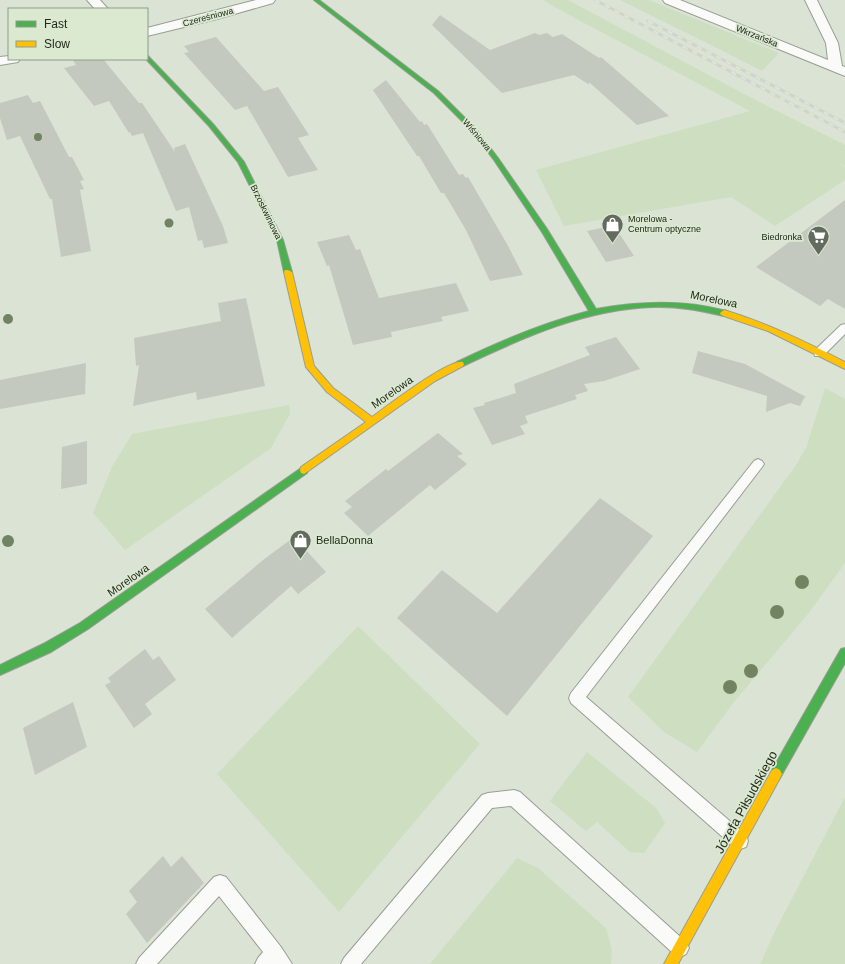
<svg xmlns="http://www.w3.org/2000/svg" width="845" height="964" viewBox="0 0 845 964" font-family="Helvetica,sans-serif">
<style>
.green{fill:#cddfc0}
.building{fill:#c3c9be}
.lines{fill:none;stroke-linecap:round;stroke-linejoin:round}
.lane-casing{stroke:#989e94;stroke-width:2}
.street-casing{stroke:#989e94;stroke-width:2}
.fast-casing{stroke:#989e94;stroke-width:2}
.slow-casing{stroke:#989e94;stroke-width:2}
.lane{fill:#fafbf9;fill-rule:evenodd}
.street{fill:#fafbf9;fill-rule:evenodd}
.fast{fill:#4caf50;fill-rule:evenodd}
.slow{fill:#ffc107;fill-rule:evenodd}
.rail-casing{stroke:#d1d3cf;stroke-width:3}
.rail{stroke:#dae9cf;stroke-width:2;stroke-dasharray:5.5;stroke-linecap:butt}
.tree{fill:#728362}
.labels{text-anchor:middle;dominant-baseline:central;stroke-width:3.5;stroke-linejoin:round;paint-order:stroke}
.far-street-label{font-size:9px;fill:#23291f;stroke:#dae9cf}
.far-poi-label{font-size:9px;fill:#23291f;stroke:#dae9cf;text-anchor:start}
.street-label{font-size:11px;fill:#23291f;stroke:#dae9cf}
.poi-label{font-size:11px;fill:#23291f;stroke:#dae9cf;text-anchor:start}
.near-street-label{font-size:13px;fill:#23291f;stroke:#dae9cf}
</style>
<rect width="100%" height="100%" fill="#dbe3d5"/>
<g class="green">
<path d="M543,0H568L767,106L845,145V166L836,162L845,167V180L775,226L731,197L564,226L536,170L750,111L569,15Z"/>
<path d="M620,0H649L779,53L762,71L725,52Z"/>
<path d="M825,388L845,399V563L808,614L734,702L697,752L664,732L628,697L796,465L806,448Z"/>
<path d="M289,405L290,414L271,448L125,550L93,513L112,467L132,434Z"/>
<path d="M358,626L480,744L339,912L217,774Z"/>
<path d="M587,752L656,808L665,823L644,853L630,852L597,822L586,831L550,801Z"/>
<path d="M845,797V964H760L776,929Z"/>
<path d="M517,858L538,868L606,928L612,950L611,964H430Z"/>
</g>
<g class="building">
<path d="M440,15L490,50L535,33L539,35L547,33L553,37L562,34L599,58L601,57L669,116L637,125L590,83L588,84L574,75L502,93L432,25Z"/>
<path d="M216,37L264,91L278,87L309,135L298,138L318,170L288,177L247,106L235,110L184,53L189,52L184,46Z"/>
<path d="M72,59H103L139,103H142L175,152L174,148L185,144L223,226L228,243L204,248L202,240L198,241L189,207L176,211L143,133L132,136L130,132L129,133L109,101L94,106L64,68L76,65Z"/>
<path d="M386,80L420,122L422,121L424,125L427,124L459,175L463,174L466,178L468,177L507,244L523,275L490,281L466,230L444,193H441L419,156H417L373,90Z"/>
<path d="M28,95L33,103L40,101L69,157H72L84,180L80,181L84,189L80,190L91,251L61,257L52,199H50L20,136L7,140L0,118V103Z"/>
<path d="M845,200V309L828,299L820,306L756,267Z"/>
<path d="M606,227L613,229L619,233L634,256L606,262L587,231Z"/>
<path d="M349,235L356,250L360,249L379,298L456,283L469,311L441,317L443,321L391,332L392,337L353,345L329,265L327,266L317,242Z"/>
<path d="M246,298L265,386L197,400L196,392L133,406L139,365L136,366L134,338L221,321L218,303Z"/>
<path d="M616,337L640,369L604,381L584,384L588,391L575,395L577,399L525,416L528,423L520,426L525,434L492,445L473,408L485,405L484,403L516,393L514,384L590,355L585,347Z"/>
<path d="M698,351L745,364L806,397L804,398L800,406L790,403L766,412L767,396L692,373Z"/>
<path d="M86,363L85,394L0,409V380Z"/>
<path d="M438,433L463,454L457,456L467,464L435,490L430,485L368,536L344,513L352,507L345,501L386,469L388,471Z"/>
<path d="M87,441V484L61,489L62,447Z"/>
<path d="M600,498L653,536L507,716L397,618L442,570L497,613Z"/>
<path d="M294,537L326,572L298,594L291,586L232,638L205,609L263,560Z"/>
<path d="M145,649L153,660L159,656L176,680L145,704L152,714L134,728L105,685L111,682L108,678Z"/>
<path d="M73,702L87,747L35,775L23,728Z"/>
<path d="M163,856L171,867L182,856L204,883L147,943L126,914L137,902L129,891Z"/>
</g>
<g class="lines">
<defs>
<g id="lane">
<path d="M845,324V334L823,356H815L814,353L815,350L841,325Z"/>
<path d="M758,459L762,461L764,464L762,467L586,697L746,835L748,841L746,847L740,849L734,847L571,703L569,698L571,693L754,461Z"/>
<path d="M514,790L520,792L686,942L689,948L686,954L680,957L674,954L511,806L492,808L361,964H341L344,958L482,795L488,793Z"/>
<path d="M220,875L226,877L281,947L292,964H255L258,958L263,952L219,896L157,964H136L139,958L214,877Z"/>
</g>
<g id="street">
<path d="M87,0H100L108,9H95Z"/>
<path d="M256,0H275L273,3L217,19L147,36V28Z"/>
<path d="M663,0H680L828,60L826,43L805,0H817L838,43L842,66L845,67V76L665,3Z"/>
<path d="M9,56V59H20L18,62L0,65V57Z"/>
</g>
<g id="fast">
<path d="M314,0H319L438,91L475,128L498,158L547,229L596,309C639,301 683,299 727,311V315L724,316C701,311 678,306 654,307C586,309 524,337 463,366H457L456,364L457,362C500,341 543,323 589,311L542,232L494,160L471,130L434,93Z"/>
<path d="M147,55L213,124L244,162L283,240L292,272L291,274H288L284,272L277,240L238,162L209,126L146,59Z"/>
<path d="M304,466L307,467L308,470L307,473L88,629L51,652L0,675V665L43,644L80,623Z"/>
<path d="M845,648V663L780,778L776,780L772,778L770,774L772,770L841,649Z"/>
</g>
<g id="slow">
<path d="M285,270H288L292,272L314,366L333,388L372,417C386,407 450,358 463,362L464,364L463,366L435,381L304,474L301,473L300,470L301,467L366,422L327,392L306,367L284,272Z"/>
<path d="M724,310C767,323 806,342 845,362V369L768,331L721,315L720,313Z"/>
<path d="M776,768L780,770L782,774L780,778L678,964H664L772,770Z"/>
</g>
</defs>
<use href="#lane" class="lane-casing"/>
<use href="#street" class="street-casing"/>
<use href="#fast" class="fast-casing"/>
<use href="#slow" class="slow-casing"/>
<use href="#lane" class="lane"/>
<use href="#street" class="street"/>
<use href="#fast" class="fast"/>
<use href="#slow" class="slow"/>
<defs>
<g id="rail">
<path d="M595,0L845,132"/>
<path d="M648,21L845,123"/>
</g>
</defs>
<use href="#rail" class="rail-casing"/>
<use href="#rail" class="rail"/>
</g>
<g class="tree">
<circle cx="38" cy="137" r="4"/>
<circle cx="169" cy="223" r="4.5"/>
<circle cx="8" cy="319" r="5"/>
<circle cx="8" cy="541" r="6"/>
<circle cx="802" cy="582" r="7"/>
<circle cx="777" cy="612" r="7"/>
<circle cx="751" cy="671" r="7"/>
<circle cx="730" cy="687" r="7"/>
</g>
<defs>
<symbol id="shop-pin" viewBox="-11 -11 22 30"><path d="M0 17L-7.5 6A9.5 9.5 0 1 1 7.5 6Z" fill="#636a5f" stroke="#dae9cf"/><path d="M-5-2.5h2.3a2.7 3.5 0 0 1 5.4 0H5L5.5 6h-11ZM-1.5-2.5h3a1.5 2.3 0 0 0-3 0Z" fill="#fff"/></symbol>
<symbol id="supermarket-pin" viewBox="-11 -11 22 30"><path d="M0 17L-7.5 6A9.5 9.5 0 1 1 7.5 6Z" fill="#636a5f" stroke="#dae9cf"/><path d="M-6-5.5h2.5l.6 2H6L4.5 2H-2.5L-4.4-4H-6ZM-1.5 3.2a1.3 1.3 0 1 0 .1 0ZM3 3.2a1.3 1.3 0 1 0 .1 0Z" fill="#fff"/></symbol>
</defs>
<g fill-rule="evenodd">
<use href="#shop-pin" x="600" y="212" width="25" height="34"/>
<use href="#supermarket-pin" x="806" y="224" width="25" height="34"/>
<use href="#shop-pin" x="288" y="528" width="25" height="34"/>
</g>
<g class="labels">
<g class="far-street-label">
<text transform="translate(208 17) rotate(-15)">Czereśniowa</text>
<text transform="translate(757 36) rotate(22)">Wkrzańska</text>
<text transform="translate(477 135) rotate(50)">Wiśniowa</text>
<text transform="translate(266 212) rotate(64)">Brzoskwiniowa</text>
</g>
<g class="far-poi-label">
<text x="628" y="219">Morelowa -<tspan x="628" dy="10">Centrum optyczne</tspan></text>
<text x="802" y="237" text-anchor="end">Biedronka</text>
</g>
<g class="street-label">
<text transform="translate(714 299) rotate(12)">Morelowa</text>
<text transform="translate(392 392) rotate(-35)">Morelowa</text>
<text transform="translate(128 580) rotate(-35)">Morelowa</text>
</g>
<g class="poi-label">
<text x="316" y="540">BellaDonna</text>
</g>
<g class="near-street-label">
<text transform="translate(746 802) rotate(-61)">Józefa Piłsudskiego</text>
</g>
</g>
<rect x="8" y="8" width="140" height="52" fill="#dae9cf" stroke="#919c89"/>
<rect x="16" y="21" width="20" height="6" fill="#4caf50" stroke="#919c89"/>
<text x="44" y="28" font-size="12" fill="#23291f">Fast</text>
<rect x="16" y="41" width="20" height="6" fill="#ffc107" stroke="#919c89"/>
<text x="44" y="48" font-size="12" fill="#23291f">Slow</text>
</svg>
